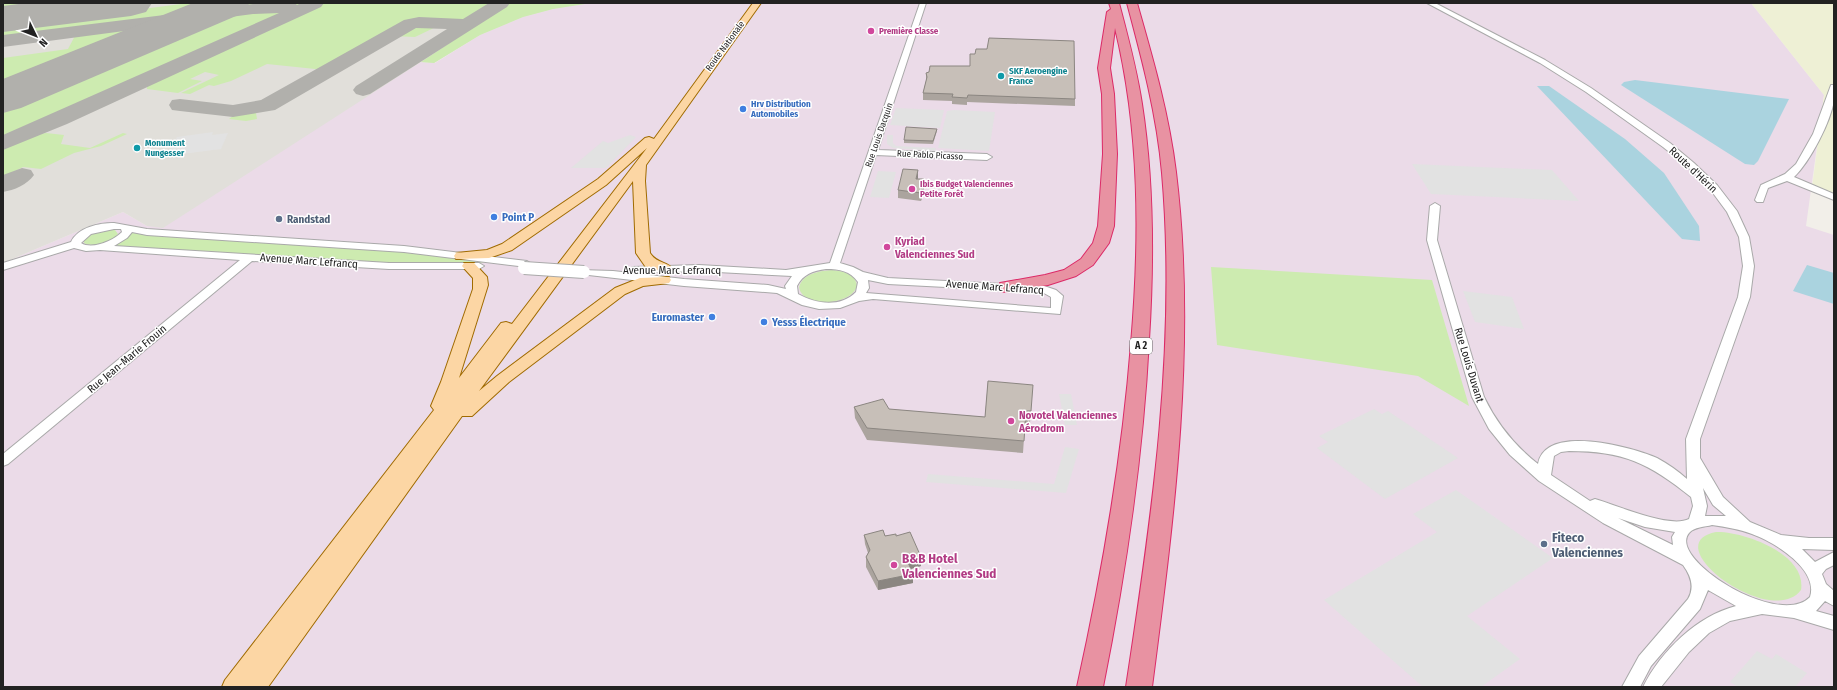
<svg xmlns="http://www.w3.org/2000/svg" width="1837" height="690" viewBox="0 0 1837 690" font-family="'Fira Sans Condensed',sans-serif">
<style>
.industrial{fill:#ebdbe8}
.airport{fill:#e1dfda}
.farmland{fill:#eef0d5}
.grass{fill:#cdebb0}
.parking{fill:#e2e2e2}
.water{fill:#aad3df}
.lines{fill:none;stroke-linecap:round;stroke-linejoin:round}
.taxiway{fill:#b1b0ac;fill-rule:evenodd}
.runway{fill:#b1b0ac;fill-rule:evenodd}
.minor-casing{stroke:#a9a9a9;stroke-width:2}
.major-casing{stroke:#a06b00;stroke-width:2}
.highway-casing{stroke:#dc2a67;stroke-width:2}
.minor{fill:#fff;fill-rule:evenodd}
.major{fill:#fcd6a4;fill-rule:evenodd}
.highway{fill:#e892a2;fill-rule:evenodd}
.minor-bridge-casing{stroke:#a9a9a9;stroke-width:14;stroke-linecap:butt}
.minor-bridge{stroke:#fff;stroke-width:12}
.wall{fill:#aba49e}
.shaded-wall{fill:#8b8681}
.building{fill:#c7bfb8;stroke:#8b8681}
.hotel-dot{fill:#d1479c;stroke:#fff;stroke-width:1.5}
.culture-dot{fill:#0f9aa8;stroke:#fff;stroke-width:1.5}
.shop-dot{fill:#3f7fe0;stroke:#fff;stroke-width:1.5}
.service-dot{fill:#5c6f8a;stroke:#fff;stroke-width:1.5}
.labels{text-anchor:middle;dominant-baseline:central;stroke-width:3;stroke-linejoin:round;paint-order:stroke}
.far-hotel-label{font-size:9px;font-weight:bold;fill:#b23c85;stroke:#fff;text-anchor:start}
.far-street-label{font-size:9px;fill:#222;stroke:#fff}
.far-culture-label{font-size:9px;font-weight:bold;fill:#0d838f;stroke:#fff;text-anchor:start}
.far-shop-label{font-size:9px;font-weight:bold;fill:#366cbe;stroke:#fff;text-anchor:start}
.shield{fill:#fff;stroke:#646464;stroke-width:1}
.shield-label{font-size:10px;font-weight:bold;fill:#222}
.street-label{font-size:11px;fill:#222;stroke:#fff}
.shop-label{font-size:11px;font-weight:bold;fill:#366cbe;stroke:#fff;text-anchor:start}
.service-label{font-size:11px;font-weight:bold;fill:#4e5e75;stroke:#fff;text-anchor:start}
.hotel-label{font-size:11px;font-weight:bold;fill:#b23c85;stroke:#fff;text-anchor:start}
.near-service-label{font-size:13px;font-weight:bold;fill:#4e5e75;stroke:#fff;text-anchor:start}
.near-hotel-label{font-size:13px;font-weight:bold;fill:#b23c85;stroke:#fff;text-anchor:start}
</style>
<rect width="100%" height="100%" fill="#f2efe9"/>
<path class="industrial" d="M591,3H1751L1824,95L1806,226L1834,235V687H3V263L123,212L147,226L421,62L435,63L480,35L523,17L553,9Z"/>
<path class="airport" d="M3,3H591L553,9L523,17L480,35L434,63L421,62L163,228L147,226L123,212L3,263Z"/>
<path class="farmland" d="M1751,3H1834V196L1812,188L1824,95Z"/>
<g class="grass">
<path d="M3,3H74L3,12Z"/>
<path d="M189,3H206L168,18L3,39V27Z"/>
<path d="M225,3H307L299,6H269L239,9L247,6Z"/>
<path d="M323,3H498L463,23L420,21L407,23L325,70L267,64L231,81L214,86L209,85L190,94L181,93L219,75L205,72L190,79L202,81L178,93L147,89V85L152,81Z"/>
<path d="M510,3H591L553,9L523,17L480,35L434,63L421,62Z"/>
<path d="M267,9H294L3,140V110L232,12Z"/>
<path d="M159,21L3,85V58L68,49L77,32Z"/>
<path d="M423,24L440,25L415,37L393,36L407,27Z"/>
<path d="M287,87H296L268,103L248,108Z"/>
<path d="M251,111L256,113L257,119L246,121L229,119L235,114Z"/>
<path d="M46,133L64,135L61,144L90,148L123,133L127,134L101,146L74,153L41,169L23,167L3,177V145L24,137Z"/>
<path d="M106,230H115L118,234C112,243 94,248 84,243V240L94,233Z"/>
<path d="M132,233L395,250L486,263L389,264L112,246L123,241Z"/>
<path d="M1211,267L1432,280L1469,406L1418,376L1217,345Z"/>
<path d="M832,270C843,271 856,274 857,286C851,306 802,309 799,287C803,273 820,271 832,270Z"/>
<path d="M1716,532C1743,531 1807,554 1801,590C1771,630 1654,544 1716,532Z"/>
</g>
<g class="parking">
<path d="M896,108L944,110L940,128L890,125Z"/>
<path d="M954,110L995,112L989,151L938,148L947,111Z"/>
<path d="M213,132L212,135L228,133L221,149L167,156L177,137Z"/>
<path d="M630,135L636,137L606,168H571L603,141L608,143Z"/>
<path d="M887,135H893V143L896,146L936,148L935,151L893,148L887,144Z"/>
<path d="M1412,164L1552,170L1579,201L1431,194Z"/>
<path d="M878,171L896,172L889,198L870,197Z"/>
<path d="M1463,291L1512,297L1524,329L1475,322Z"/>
<path d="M1059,394H1071L1077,425H1065Z"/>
<path d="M1374,409L1382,414L1388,411L1458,458L1385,499L1317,448L1328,442L1319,436Z"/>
<path d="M1065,447L1079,449L1066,493L926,482L928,474L1054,484Z"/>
<path d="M1456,490L1553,558L1467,616L1520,659L1481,687H1423L1324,600L1437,532L1413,514Z"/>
<path d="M1757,651L1772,659L1776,654L1807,673L1795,687H1738L1730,682Z"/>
</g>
<g class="water">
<path d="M1635,80L1789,99L1758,161L1754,165L1745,164L1621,85L1624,82Z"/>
<path d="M1549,86L1625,139L1664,173L1699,226L1700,241L1682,239L1537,86Z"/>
<path d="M1807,265L1834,273V304L1793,291Z"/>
</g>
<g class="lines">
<g class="taxiway">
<path d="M295,3L297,5L301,3H324L321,7L67,124L3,150V135L279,13L253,14L3,47V35L253,4Z"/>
<path d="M489,3H510L507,7L370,94L363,96L356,94L353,90L356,86L447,29L416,28L275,110L233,117L180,111L172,110L169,105L172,100L180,99L233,105L261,100L404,20L419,17L463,19Z"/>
<path d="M22,168L31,170L34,175C27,185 14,190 3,192V175Z"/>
</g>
<g class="runway">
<path d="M26,3H152L146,12L131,16L3,32V6Z"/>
<path d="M193,3L249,4L243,13L21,108L3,113V79Z"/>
</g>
<defs>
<g id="minor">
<path d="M920,3H926L878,150L987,154L992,157L987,160L876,155L840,263L853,267L863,272L888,278L1044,286L1056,290L1063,296L1060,314L873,299L859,301L840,308L819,309L802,305L777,293L684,286L580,274L579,272L580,270L613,271L684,279L768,285L786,289L785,286L792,276L699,271L633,273L628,270L633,267L699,265L786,270L830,263ZM826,269C840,269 850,271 858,282L856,292C840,308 816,304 798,294L797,286C803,274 813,271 826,269ZM868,280L888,284L1042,292L1051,297V308L866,293L869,288Z"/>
<path d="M1427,3H1435L1545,60L1591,88L1670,143L1694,163L1717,185L1737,211L1749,237L1754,266L1750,297L1700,439V458L1723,497L1750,522L1781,535L1809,538H1834V550L1802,549L1815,562L1834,552V565L1826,569L1822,574L1826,584L1834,591V606L1825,601L1816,611L1834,616V630L1794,618L1762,614L1730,621L1709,633L1689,652L1661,687H1643C1661,651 1697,616 1736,606L1708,590L1700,609L1651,666L1640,687H1622L1639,656L1688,599C1695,587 1691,576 1683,565L1603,523L1539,481L1510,455L1489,429L1472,397L1427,240L1430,206L1435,203L1440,206L1437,240L1484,397C1497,424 1515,446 1538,464C1545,423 1632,447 1657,458C1668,464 1678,471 1687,479L1686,439L1738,297L1743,266L1739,237L1727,212L1710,189L1688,167L1663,147L1586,92L1540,63ZM1569,451C1623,451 1649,463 1691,497L1693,506L1689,519C1669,529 1617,505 1595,499L1590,501L1551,475L1554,456L1561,452ZM1703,488L1713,505L1726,516H1705L1707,506ZM1618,518L1645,527L1675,532L1672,537L1673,545ZM1712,525C1726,527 1739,529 1752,534C1774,542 1819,569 1810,597C1779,629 1667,559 1689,533C1694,527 1705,527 1712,525Z"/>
<path d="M1831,85H1834C1834,90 1835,95 1834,100C1831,121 1810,162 1794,177L1834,194V200L1787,181L1768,188L1763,202H1757L1755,200L1761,185L1785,174L1796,164L1813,134Z"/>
<path d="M114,223L147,229L404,246L527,261L532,264L527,267L404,252L147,235L132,232L127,238L114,246L389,263H479L484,266L479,269H389L252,261L8,464L3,466V454L240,260L100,250L86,251L74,248L3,270V263L71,242C78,227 99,223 114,223ZM114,229H121L122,232C113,241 92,250 81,243L91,234Z"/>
</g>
<path id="major" d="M753,3H761L646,165L645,181L650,253C657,264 667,261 673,269L671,272L666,273L645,266L636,253L633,181L479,391L497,376L615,288L640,278L669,277L671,280L669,283L643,286L625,294L509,382L472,416H462L268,687H222L225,680L434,410L431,406L441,382L473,289V278L462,266L464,263H474L487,277L488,285L459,378L501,323L506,322L512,324L647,148L606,185L512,250L489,258L456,259L454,256L456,253L487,250L502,244L598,179L645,138L649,137L654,139Z"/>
<g id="highway">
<path d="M1109,3H1119C1128,37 1137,70 1142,104C1154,182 1154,262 1149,340C1143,457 1126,572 1103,687H1077C1102,574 1122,459 1131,344C1140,238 1140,131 1115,28L1110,68L1114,94L1117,154L1114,226L1109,243L1093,265L1076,276L1048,285L1006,292L1000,291L998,287L1000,283L1045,275L1064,270L1081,259L1093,243L1098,226L1103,154L1102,94L1098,68L1107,12L1111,9Z"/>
<path d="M1127,3H1137C1153,59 1169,114 1176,172C1197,344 1174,517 1152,687H1126C1152,517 1177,345 1162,173C1157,115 1142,59 1127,3Z"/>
</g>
</defs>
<use href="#minor" class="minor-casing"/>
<use href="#major" class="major-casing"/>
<use href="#highway" class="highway-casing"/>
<use href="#minor" class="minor"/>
<use href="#major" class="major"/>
<use href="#highway" class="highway"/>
<defs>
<path id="minor-bridge" d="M524,268L584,272"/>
</defs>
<use href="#minor-bridge" class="minor-bridge-casing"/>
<use href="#minor-bridge" class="minor-bridge"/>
</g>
<g class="wall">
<path d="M926,73L1075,99V106L967,102V105L952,104V101L923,100V93L926,81Z"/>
<path d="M937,131L933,144L904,143V140Z"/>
<path d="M918,179L924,187L921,201L898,198V190Z"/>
<path d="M988,381L1031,411L1030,423H1025L1023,453L867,440L855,418L854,407L985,417Z"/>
<path d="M864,535L896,536L921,557V566L911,569L913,583L878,590L866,567V557L868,553L865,544Z"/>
</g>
<g class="shaded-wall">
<path d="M918,170V178L916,186V179Z"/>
<path d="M924,179V187L921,201V193Z"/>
<path d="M921,557V566L907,570V560Z"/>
<path d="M913,574V583L878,590V581Z"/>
</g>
<g class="building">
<path d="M989,38L1074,41L1075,99L968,95L967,98L952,97L953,94L923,93L927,77L926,73L929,72L930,66H970V54H975L976,49H987Z"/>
<path d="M906,127L937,129L933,141L904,140Z"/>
<path d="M903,169L918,170L916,179H924L921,193L898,190Z"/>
<path d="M988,381L1033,385L1031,411H1026L1024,441L867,428L854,407L883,399L889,409L985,417Z"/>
<path d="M883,530L885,536L896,534V536L910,532L921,557L907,560L913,574L878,581L866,557L870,550L864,535Z"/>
</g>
<g class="hotel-dot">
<circle cx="871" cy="31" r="4"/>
<circle cx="912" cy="189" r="4"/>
<circle cx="887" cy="247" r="4"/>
<circle cx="1011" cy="421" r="4"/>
<circle cx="894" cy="565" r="4"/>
</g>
<g class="culture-dot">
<circle cx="1001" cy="76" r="4"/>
<circle cx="137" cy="148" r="4"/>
</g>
<g class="shop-dot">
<circle cx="743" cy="109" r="4"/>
<circle cx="494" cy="217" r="4"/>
<circle cx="712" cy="317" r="4"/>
<circle cx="764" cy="322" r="4"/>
</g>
<g class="service-dot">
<circle cx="279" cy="219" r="4"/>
<circle cx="1544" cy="544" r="4"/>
</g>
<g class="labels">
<g class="far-hotel-label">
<text x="879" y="31">Première Classe</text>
<text x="920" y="184">Ibis Budget Valenciennes<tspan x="920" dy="10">Petite Forêt</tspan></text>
</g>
<g class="far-street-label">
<text transform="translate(725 46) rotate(-54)">Route Nationale</text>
<text transform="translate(879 135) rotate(-71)">Rue Louis Dacquin</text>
<text transform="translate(930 155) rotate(3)">Rue Pablo Picasso</text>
</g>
<g class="far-culture-label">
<text x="1009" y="71">SKF Aeroengine<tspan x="1009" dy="10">France</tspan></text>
<text x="145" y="143">Monument<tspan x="145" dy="10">Nungesser</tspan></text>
</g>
<g class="far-shop-label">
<text x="751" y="104">Hrv Distribution<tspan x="751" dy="10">Automobiles</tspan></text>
</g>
<rect class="shield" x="1130" y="338" width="22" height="16" rx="3"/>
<g class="shield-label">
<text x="1141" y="346">A 2</text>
</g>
<g class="street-label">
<text transform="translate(1693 170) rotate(43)">Route d'Hérin</text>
<text transform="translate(309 261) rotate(4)">Avenue Marc Lefrancq</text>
<text x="672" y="270">Avenue Marc Lefrancq</text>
<text transform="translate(995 287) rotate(4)">Avenue Marc Lefrancq</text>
<text transform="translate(127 359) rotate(-40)">Rue Jean-Marie Frouin</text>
<text transform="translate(1469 365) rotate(73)">Rue Louis Duvant</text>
</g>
<g class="shop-label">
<text x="502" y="217">Point P</text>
<text x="704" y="317" text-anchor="end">Euromaster</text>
<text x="772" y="322">Yesss Électrique</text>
</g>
<g class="service-label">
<text x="287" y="219">Randstad</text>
</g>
<g class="hotel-label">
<text x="895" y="241">Kyriad<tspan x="895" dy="13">Valenciennes Sud</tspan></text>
<text x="1019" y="415">Novotel Valenciennes<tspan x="1019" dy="13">Aérodrom</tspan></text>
</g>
<g class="near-service-label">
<text x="1552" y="537">Fiteco<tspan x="1552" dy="15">Valenciennes</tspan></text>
</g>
<g class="near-hotel-label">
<text x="902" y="558">B&amp;B Hotel<tspan x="902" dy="15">Valenciennes Sud</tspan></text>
</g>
</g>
<rect width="1837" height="690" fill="none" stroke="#222222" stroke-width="8"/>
<g transform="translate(36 36) rotate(133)" stroke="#ffffff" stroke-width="3" paint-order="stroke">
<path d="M0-3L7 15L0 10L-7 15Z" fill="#222222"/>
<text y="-6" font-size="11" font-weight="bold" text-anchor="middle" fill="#222222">N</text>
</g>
</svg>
